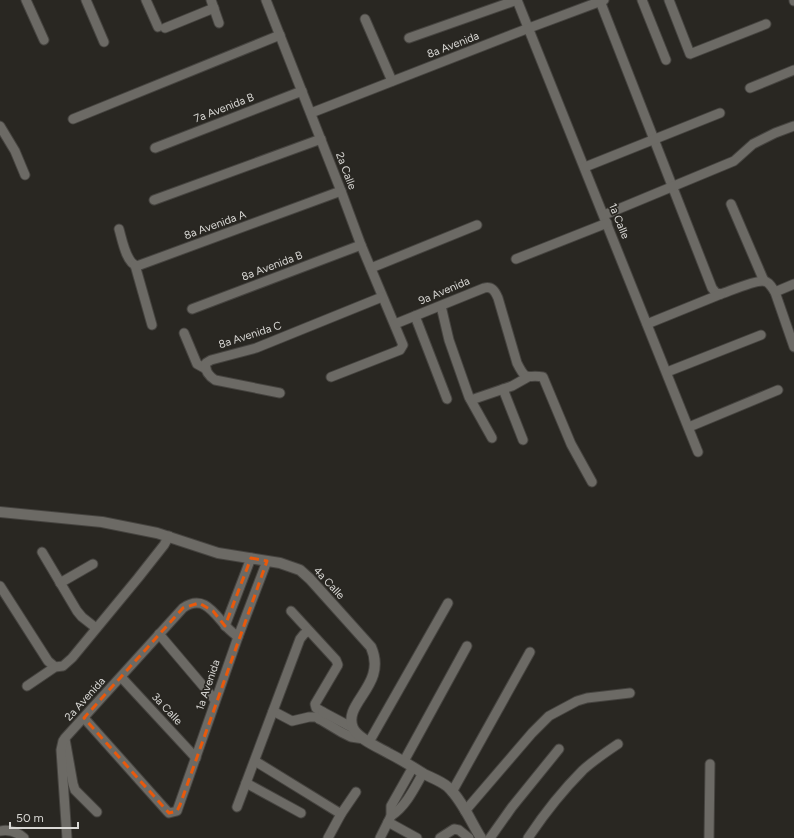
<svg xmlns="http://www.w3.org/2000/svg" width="794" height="838" viewBox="0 0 794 838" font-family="Figtree,sans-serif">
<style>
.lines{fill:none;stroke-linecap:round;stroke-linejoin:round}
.street-casing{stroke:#464440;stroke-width:11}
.secondary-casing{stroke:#464440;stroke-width:12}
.street{stroke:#6c6a65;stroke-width:9}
.secondary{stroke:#6c6a65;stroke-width:10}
.marked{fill:none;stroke:#e8590c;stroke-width:3;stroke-dasharray:8 5;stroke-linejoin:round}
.labels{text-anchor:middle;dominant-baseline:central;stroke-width:3.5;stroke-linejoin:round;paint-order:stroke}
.street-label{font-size:11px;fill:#d9d8d5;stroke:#292722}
</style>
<rect width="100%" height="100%" fill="#292722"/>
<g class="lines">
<defs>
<g id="street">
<path d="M26,0L44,40"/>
<path d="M86,0L104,42"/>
<path d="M146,0L158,27"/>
<path d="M211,0L219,23"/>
<path d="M266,0L341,191L361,245L403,345L400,350L331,377"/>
<path d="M517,0L698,452"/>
<path d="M642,0L666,60"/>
<path d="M669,0L690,54L766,24"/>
<path d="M794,0V1"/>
<path d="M600,1L712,288L716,293L721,294C730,291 755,280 764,281C770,282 772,288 775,292L794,347"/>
<path d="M365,19L392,81"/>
<path d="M165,28L214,8"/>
<path d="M409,38L517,0"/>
<path d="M750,88L794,70"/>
<path d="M311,113L529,28L604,0"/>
<path d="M73,119L280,35"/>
<path d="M0,126L15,151L25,175"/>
<path d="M155,148L302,91"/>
<path d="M585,167L720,113"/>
<path d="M154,200L321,139"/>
<path d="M731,204L764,281"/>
<path d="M604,215L734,161L753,144L775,133L794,126"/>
<path d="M119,229C122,239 126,263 137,266L341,191"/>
<path d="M516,259L607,223"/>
<path d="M135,265L152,325"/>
<path d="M371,268L477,225"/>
<path d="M775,292L794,284"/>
<path d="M441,306L449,340L469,397L492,438"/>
<path d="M192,309L361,245"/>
<path d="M415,316L447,399"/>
<path d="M395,324L484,288C492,286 495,291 498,298L517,363C527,383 526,374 543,377L571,444L592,482"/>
<path d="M647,324L721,294"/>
<path d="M184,333L197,364L206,369"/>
<path d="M667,372L761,335"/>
<path d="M503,389L523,440"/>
<path d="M280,393L215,380C209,376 204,371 206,363L211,360L256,348L382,297"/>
<path d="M471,400L512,386L528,377"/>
<path d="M689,427L778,390"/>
<path d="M42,552L77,611L82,617L96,628"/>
<path d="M60,583L93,564"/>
<path d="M0,586L48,661L55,667"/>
<path d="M291,611L336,660L338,665L315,704L316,708L323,712L319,719"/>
<path d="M225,626L251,558"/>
<path d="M159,634L215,700"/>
<path d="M121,677L196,758"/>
<path d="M27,686L55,667L63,666L72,658L138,578L164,545L169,536"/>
<path d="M273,711L292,721L309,717H316L341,732L351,737L364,739"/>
<path d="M323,712L353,728"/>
<path d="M84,718L167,811L169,813L177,811L238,637L267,561"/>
<path d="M65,739L73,784L75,790L97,812"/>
<path d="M369,742L448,603"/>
<path d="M255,761L341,814L356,792"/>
<path d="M404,761L467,646"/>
<path d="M246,783L301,813"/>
<path d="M452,792L530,652"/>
<path d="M237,807L300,639L304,634L309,631"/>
<path d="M465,811L532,733L549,716L577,701L587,698L630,693"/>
<path d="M391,816C406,806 414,789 423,773"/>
<path d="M388,822L417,838"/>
<path d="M0,831C9,829 17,832 24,838"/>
<path d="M67,838L61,750L63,741L65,738L183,608C202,595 212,610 224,624C228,629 233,633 238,637"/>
<path d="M328,838L341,814"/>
<path d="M380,838L391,816V806L413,767"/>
<path d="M440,838L454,829L459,830L469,838"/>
<path d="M490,838L512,807L559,749"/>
<path d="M528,838C544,814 563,790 583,770C594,760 606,752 618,744"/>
<path d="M709,838L710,764"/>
</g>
<path id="secondary" d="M0,512L102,522L157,533L218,553L280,563L300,570L310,579L371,647C388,685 342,703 353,728C358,739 380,748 390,754C402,760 413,767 424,774C432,778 441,781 448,787C462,800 471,822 481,838"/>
</defs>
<use href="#street" class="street-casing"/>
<use href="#secondary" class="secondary-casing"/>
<use href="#street" class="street"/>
<use href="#secondary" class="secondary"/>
</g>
<path class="marked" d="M251,558L267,561L180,805L177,811L169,813L84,718L183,608L199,603L213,611L225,626Z"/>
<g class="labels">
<g class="street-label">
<text transform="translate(453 45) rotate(-21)">8a Avenida</text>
<text transform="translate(224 108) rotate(-21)">7a Avenida B</text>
<text transform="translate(346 171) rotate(69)">2a Calle</text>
<text transform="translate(619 221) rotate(68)">1a Calle</text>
<text transform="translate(215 225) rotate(-20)">8a Avenida A</text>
<text transform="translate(272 266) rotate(-21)">8a Avenida B</text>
<text transform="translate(444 291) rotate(-23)">9a Avenida</text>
<text transform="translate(250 335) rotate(-18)">8a Avenida C</text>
<text transform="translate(329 583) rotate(47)">4a Calle</text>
<text transform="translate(208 685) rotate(-71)">1a Avenida</text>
<text transform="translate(85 699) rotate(-48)">2a Avenida</text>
<text transform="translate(167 709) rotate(47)">3a Calle</text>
</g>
</g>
<path d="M10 822v6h68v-6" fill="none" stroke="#d9d8d5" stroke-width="2"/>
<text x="16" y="822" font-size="12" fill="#d9d8d5" stroke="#292722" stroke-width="3" paint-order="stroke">50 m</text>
</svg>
